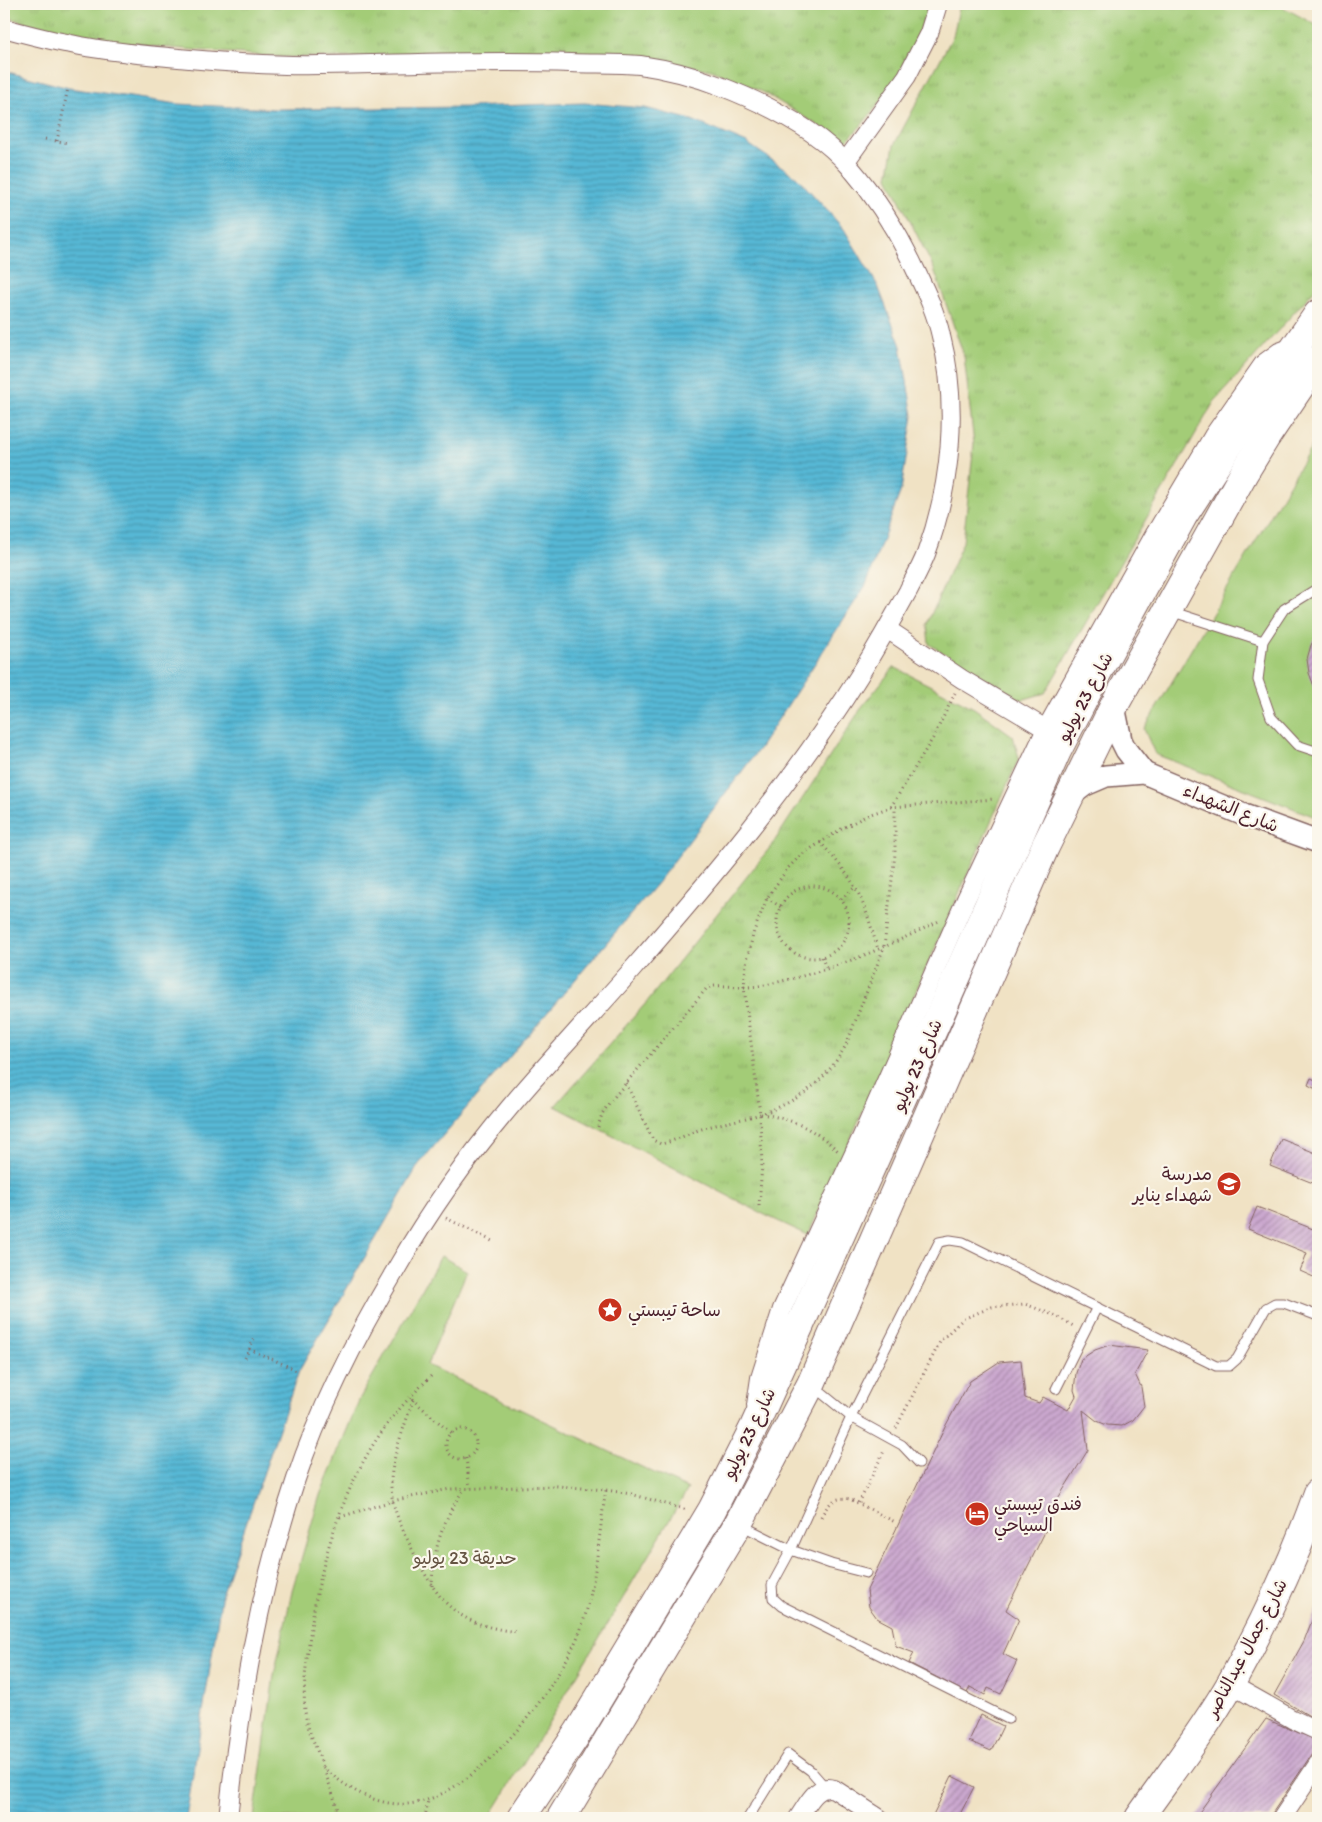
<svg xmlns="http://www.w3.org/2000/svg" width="1322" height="1822" viewBox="0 0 1322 1822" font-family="Itim,'Playpen Sans Arabic',sans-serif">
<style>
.green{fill:#a3cc77;stroke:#767651}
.park{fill:url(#park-tufts);stroke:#767651}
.water{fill:url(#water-rules);stroke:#506c80}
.building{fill:url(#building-hatch)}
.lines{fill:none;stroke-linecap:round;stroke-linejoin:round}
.service-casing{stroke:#846361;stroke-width:11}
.minor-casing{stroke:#846361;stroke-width:20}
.tertiary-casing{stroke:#846361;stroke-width:24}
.primary-casing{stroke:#846361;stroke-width:30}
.path{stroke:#846361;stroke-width:3;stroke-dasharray:1 4;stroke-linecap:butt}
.service{stroke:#fff;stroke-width:9}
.minor{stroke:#fff;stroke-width:18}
.tertiary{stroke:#fff;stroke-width:21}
.primary{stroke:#fff;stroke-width:28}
.labels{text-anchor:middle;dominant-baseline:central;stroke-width:4.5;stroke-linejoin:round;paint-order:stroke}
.street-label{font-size:18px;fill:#4a1f2b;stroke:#fbf7ec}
.poi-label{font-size:18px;fill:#4a1f2b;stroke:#fbf7ec;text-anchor:start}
.park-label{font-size:18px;fill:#655342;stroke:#fbf7ec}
</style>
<defs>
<pattern id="park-tufts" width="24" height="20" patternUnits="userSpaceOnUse" patternTransform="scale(1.25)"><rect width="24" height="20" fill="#a3cc77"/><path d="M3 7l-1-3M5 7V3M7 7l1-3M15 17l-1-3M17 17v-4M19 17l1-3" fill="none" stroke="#8eaf67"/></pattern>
<pattern id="water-rules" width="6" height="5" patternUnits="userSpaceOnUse" patternTransform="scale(1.25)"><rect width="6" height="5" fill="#56b8d5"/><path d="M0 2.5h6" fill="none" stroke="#4995ad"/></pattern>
<pattern id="building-hatch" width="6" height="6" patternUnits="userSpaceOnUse" patternTransform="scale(1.25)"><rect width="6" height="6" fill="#cba8cf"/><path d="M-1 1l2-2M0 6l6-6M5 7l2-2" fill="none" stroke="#a788a8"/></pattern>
</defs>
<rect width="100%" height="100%" fill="#fbf7ec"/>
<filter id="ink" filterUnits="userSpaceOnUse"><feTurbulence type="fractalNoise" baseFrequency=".02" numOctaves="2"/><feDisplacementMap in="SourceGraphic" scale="10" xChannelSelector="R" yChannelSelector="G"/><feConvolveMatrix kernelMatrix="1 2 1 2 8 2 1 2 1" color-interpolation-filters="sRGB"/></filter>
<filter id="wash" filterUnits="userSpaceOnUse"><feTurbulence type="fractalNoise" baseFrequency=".0096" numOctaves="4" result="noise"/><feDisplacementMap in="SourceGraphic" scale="20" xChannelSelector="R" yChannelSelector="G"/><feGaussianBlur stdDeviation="1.12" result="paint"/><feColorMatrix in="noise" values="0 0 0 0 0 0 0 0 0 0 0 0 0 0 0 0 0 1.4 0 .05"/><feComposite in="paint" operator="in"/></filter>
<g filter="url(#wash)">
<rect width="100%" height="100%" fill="#f0e2c4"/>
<g class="green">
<path d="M1318,436V818L1155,754L1144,729Z"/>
<path d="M441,1256L467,1271L427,1365L688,1489L549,1722L489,1818H254L274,1675L293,1587L320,1495L360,1398Z"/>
</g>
<g class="park">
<path d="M4,4H929L905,72L860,127L845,142L765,93L711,70L624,54L575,59L280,57L76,40L4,16Z"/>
<path d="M960,4H1277L1318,26V286L1214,402L1045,693L1021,700L929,644L927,624L963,542L974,444L964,356L934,269L888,177L894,145L953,36Z"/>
<path d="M894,667L974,708L1013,736L1019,758L808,1235L765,1215L555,1106L646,1003L772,845L864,704Z"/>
</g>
<path class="water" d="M4,71L69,88L178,104L275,109L468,107L584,103L645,108L692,120L747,143L797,177L844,229L878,286L901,346L913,416L901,490L866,585L759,749L658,882L419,1164L299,1371L222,1593L186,1818H4Z"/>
<g id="blocks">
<g class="building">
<path d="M1318,634V691L1314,686L1309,673L1307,659L1311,645Z"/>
<path d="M1311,1078L1318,1081V1090L1308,1085Z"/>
<path d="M1281,1139L1318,1154V1185L1270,1166Z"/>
<path d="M1257,1207L1318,1231V1279L1300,1271L1307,1253L1248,1229Z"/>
<path d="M1109,1345L1148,1350L1135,1374L1141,1387L1144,1406L1133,1420L1122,1426L1107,1425L1097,1421L1083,1410L1088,1450L1057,1500L1047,1528L1006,1610L1019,1619L1003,1654L1017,1661L1001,1694L988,1688L985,1695L970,1687L967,1693L909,1663L914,1653L896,1646L892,1626L877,1618L869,1607L867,1590L946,1425L970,1381L999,1362L1021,1360L1025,1398L1039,1403L1043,1397L1068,1410L1076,1396L1074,1390L1076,1373L1081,1359L1095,1350Z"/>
<path d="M1318,1605V1721L1274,1695L1304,1641Z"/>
<path d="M981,1715L1003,1726L991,1751L969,1741Z"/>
<path d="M1266,1719L1318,1741V1745L1269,1818H1195Z"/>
<path d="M952,1776L974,1787L958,1818H935L932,1817Z"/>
</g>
</g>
</g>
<g filter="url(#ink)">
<use href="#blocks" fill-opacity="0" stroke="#846361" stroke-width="1"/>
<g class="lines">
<defs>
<g id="service">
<path d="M1318,588L1284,609L1263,641L1258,680L1271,717L1297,745L1318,752"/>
<path d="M1170,611L1263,641"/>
<path d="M813,1386L851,1417L902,1445L919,1463"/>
<path d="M1056,1389L1097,1307"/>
<path d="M741,1525L791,1550L831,1564L866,1573"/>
<path d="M1008,1719L782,1606L773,1598L772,1585L791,1550L851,1417L939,1242L950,1240L963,1242L1216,1366H1229L1237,1359L1266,1308L1275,1303H1284L1318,1316"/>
<path d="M748,1818L788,1754L811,1771L825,1787"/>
</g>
<g id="minor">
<path d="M4,28C26,34 49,40 71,44C103,51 136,54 168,57C218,62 270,66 320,65C404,64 487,60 570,63C593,64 617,63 640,65C668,69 694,76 720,86C764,103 818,130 849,166C876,197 899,234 916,271C926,292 936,313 941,336C959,406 951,486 926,554C921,567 914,579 908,591C892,620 876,648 859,676C793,782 712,878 630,972C590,1017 549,1061 510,1107C468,1157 430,1210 398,1266C358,1333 321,1404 296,1479C259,1590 240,1702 228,1818"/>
<path d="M846,161L907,76L929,33L938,4"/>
<path d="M887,629L962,679L1046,729L1156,532L1213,436L1264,363L1279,352L1293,347"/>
<path d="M756,1405L760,1378L782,1309L862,1136L966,899L1046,729"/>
<path d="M1230,1684L1292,1719L1318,1731"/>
<path d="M798,1818C807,1806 816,1783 834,1789L879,1818"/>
<path d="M1282,1818L1318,1764"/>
</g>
<g id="tertiary">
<path d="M1114,706L1121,740L1126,750L1144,773"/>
<path d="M1069,797L1085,785L1106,776L1144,773L1244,815L1318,842"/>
</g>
<g id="primary">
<path d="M521,1818L579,1731L691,1545L712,1510L754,1427L937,1021L1057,751L1096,675L1183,516L1249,414L1318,314"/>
<path d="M561,1818L738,1524L811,1384L1045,847L1114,706L1244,473L1266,437L1318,360"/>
<path d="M1139,1818C1170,1774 1204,1730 1231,1683C1265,1622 1295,1558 1318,1493"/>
</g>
</defs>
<use href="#service" class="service-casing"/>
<use href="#minor" class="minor-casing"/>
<use href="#tertiary" class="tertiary-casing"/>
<use href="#primary" class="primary-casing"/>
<g class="path">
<path d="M45,139L68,143"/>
<path d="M57,141L68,88"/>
<path d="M891,807L933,738L955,693"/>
<path d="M820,842C837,861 854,880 863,904C869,918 873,934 878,949"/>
<circle cx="813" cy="922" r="36"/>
<path d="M767,898L781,907"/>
<path d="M841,899L855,887"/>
<path d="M822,957L826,969"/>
<path d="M626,1083L653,1140L661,1144C676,1141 690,1132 705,1128C717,1124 730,1122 742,1119C789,1108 823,1087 846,1045L884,947L895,854V807"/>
<path d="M761,1114C791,1118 817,1130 839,1152"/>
<path d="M598,1127L602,1114L609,1103L707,988C719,983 733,988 745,987C758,987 770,984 782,981C837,969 889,946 939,921"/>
<path d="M759,1206L762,1165L760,1114L744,987L746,964L754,931L767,898L788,868L801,855L843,828L868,815L891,807L995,799"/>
<path d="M446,1218L492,1241"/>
<path d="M249,1349L299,1371"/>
<path d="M245,1358L255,1337"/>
<path d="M412,1399L451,1433"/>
<path d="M413,1400C405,1426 393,1453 391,1480C390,1504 400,1524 410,1545C437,1600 453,1625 518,1632"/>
<path d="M896,1428L941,1340L963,1319L992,1307L1025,1304L1056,1316L1075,1327"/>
<circle cx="461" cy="1444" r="15"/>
<path d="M466,1458L470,1488"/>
<path d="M859,1503L885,1449"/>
<path d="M340,1517L392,1501L450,1489L557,1486L606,1490L631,1494L687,1510"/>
<path d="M821,1517C828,1504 834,1496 850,1499L895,1522"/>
<path d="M432,1586C433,1549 443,1519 464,1489"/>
<path d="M323,1767C346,1788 375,1806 407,1804C474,1800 558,1689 580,1631C597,1585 598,1537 606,1490"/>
<path d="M340,1818C334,1795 325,1773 317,1750C313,1740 308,1729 306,1718C302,1693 306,1667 309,1643C318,1567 344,1478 392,1418C404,1403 417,1390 431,1376"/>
<path d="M425,1818L428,1800"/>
</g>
<use href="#service" class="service"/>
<use href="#minor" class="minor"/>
<use href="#tertiary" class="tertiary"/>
<use href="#primary" class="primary"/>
</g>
</g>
<defs>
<symbol id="school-disc" viewBox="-11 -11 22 22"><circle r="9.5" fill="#c8321e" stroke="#fbf7ec"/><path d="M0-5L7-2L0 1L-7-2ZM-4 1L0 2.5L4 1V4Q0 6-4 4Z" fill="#fff"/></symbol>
<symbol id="sight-disc" viewBox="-11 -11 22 22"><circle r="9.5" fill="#c8321e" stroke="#fbf7ec"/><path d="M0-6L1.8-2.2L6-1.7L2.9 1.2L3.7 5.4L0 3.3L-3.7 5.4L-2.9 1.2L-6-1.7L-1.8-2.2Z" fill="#fff"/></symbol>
<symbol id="hotel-disc" viewBox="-11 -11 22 22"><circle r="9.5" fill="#c8321e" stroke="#fbf7ec"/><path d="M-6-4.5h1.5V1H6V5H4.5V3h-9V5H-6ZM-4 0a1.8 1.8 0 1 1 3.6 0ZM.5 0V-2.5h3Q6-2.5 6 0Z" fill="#fff"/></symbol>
</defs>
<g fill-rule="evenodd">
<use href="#school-disc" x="1215" y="1170" width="28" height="28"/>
<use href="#sight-disc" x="596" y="1296" width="28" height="28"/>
<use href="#hotel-disc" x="963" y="1500" width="28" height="28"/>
</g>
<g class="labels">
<g class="street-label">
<text transform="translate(1085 697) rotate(-62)">شارع 23 يوليو</text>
<text transform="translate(1231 808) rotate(22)">شارع الشهداء</text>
<text transform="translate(917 1065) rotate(-66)">شارع 23 يوليو</text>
<text transform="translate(749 1433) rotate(-64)">شارع 23 يوليو</text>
<text transform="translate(1246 1648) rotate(-62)">شارع جمال عبدالناصر</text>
</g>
<g class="poi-label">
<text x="1212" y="1174" text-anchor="end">مدرسة<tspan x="1212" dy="21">شهداء يناير</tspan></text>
<text x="628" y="1310">ساحة تيبستي</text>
<text x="994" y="1504">فندق تيبستي<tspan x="994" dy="21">السياحي</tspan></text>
</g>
<g class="park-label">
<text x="465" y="1558">حديقة 23 يوليو</text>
</g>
</g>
<rect width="1322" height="1822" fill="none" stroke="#fbf7ec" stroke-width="20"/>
</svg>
